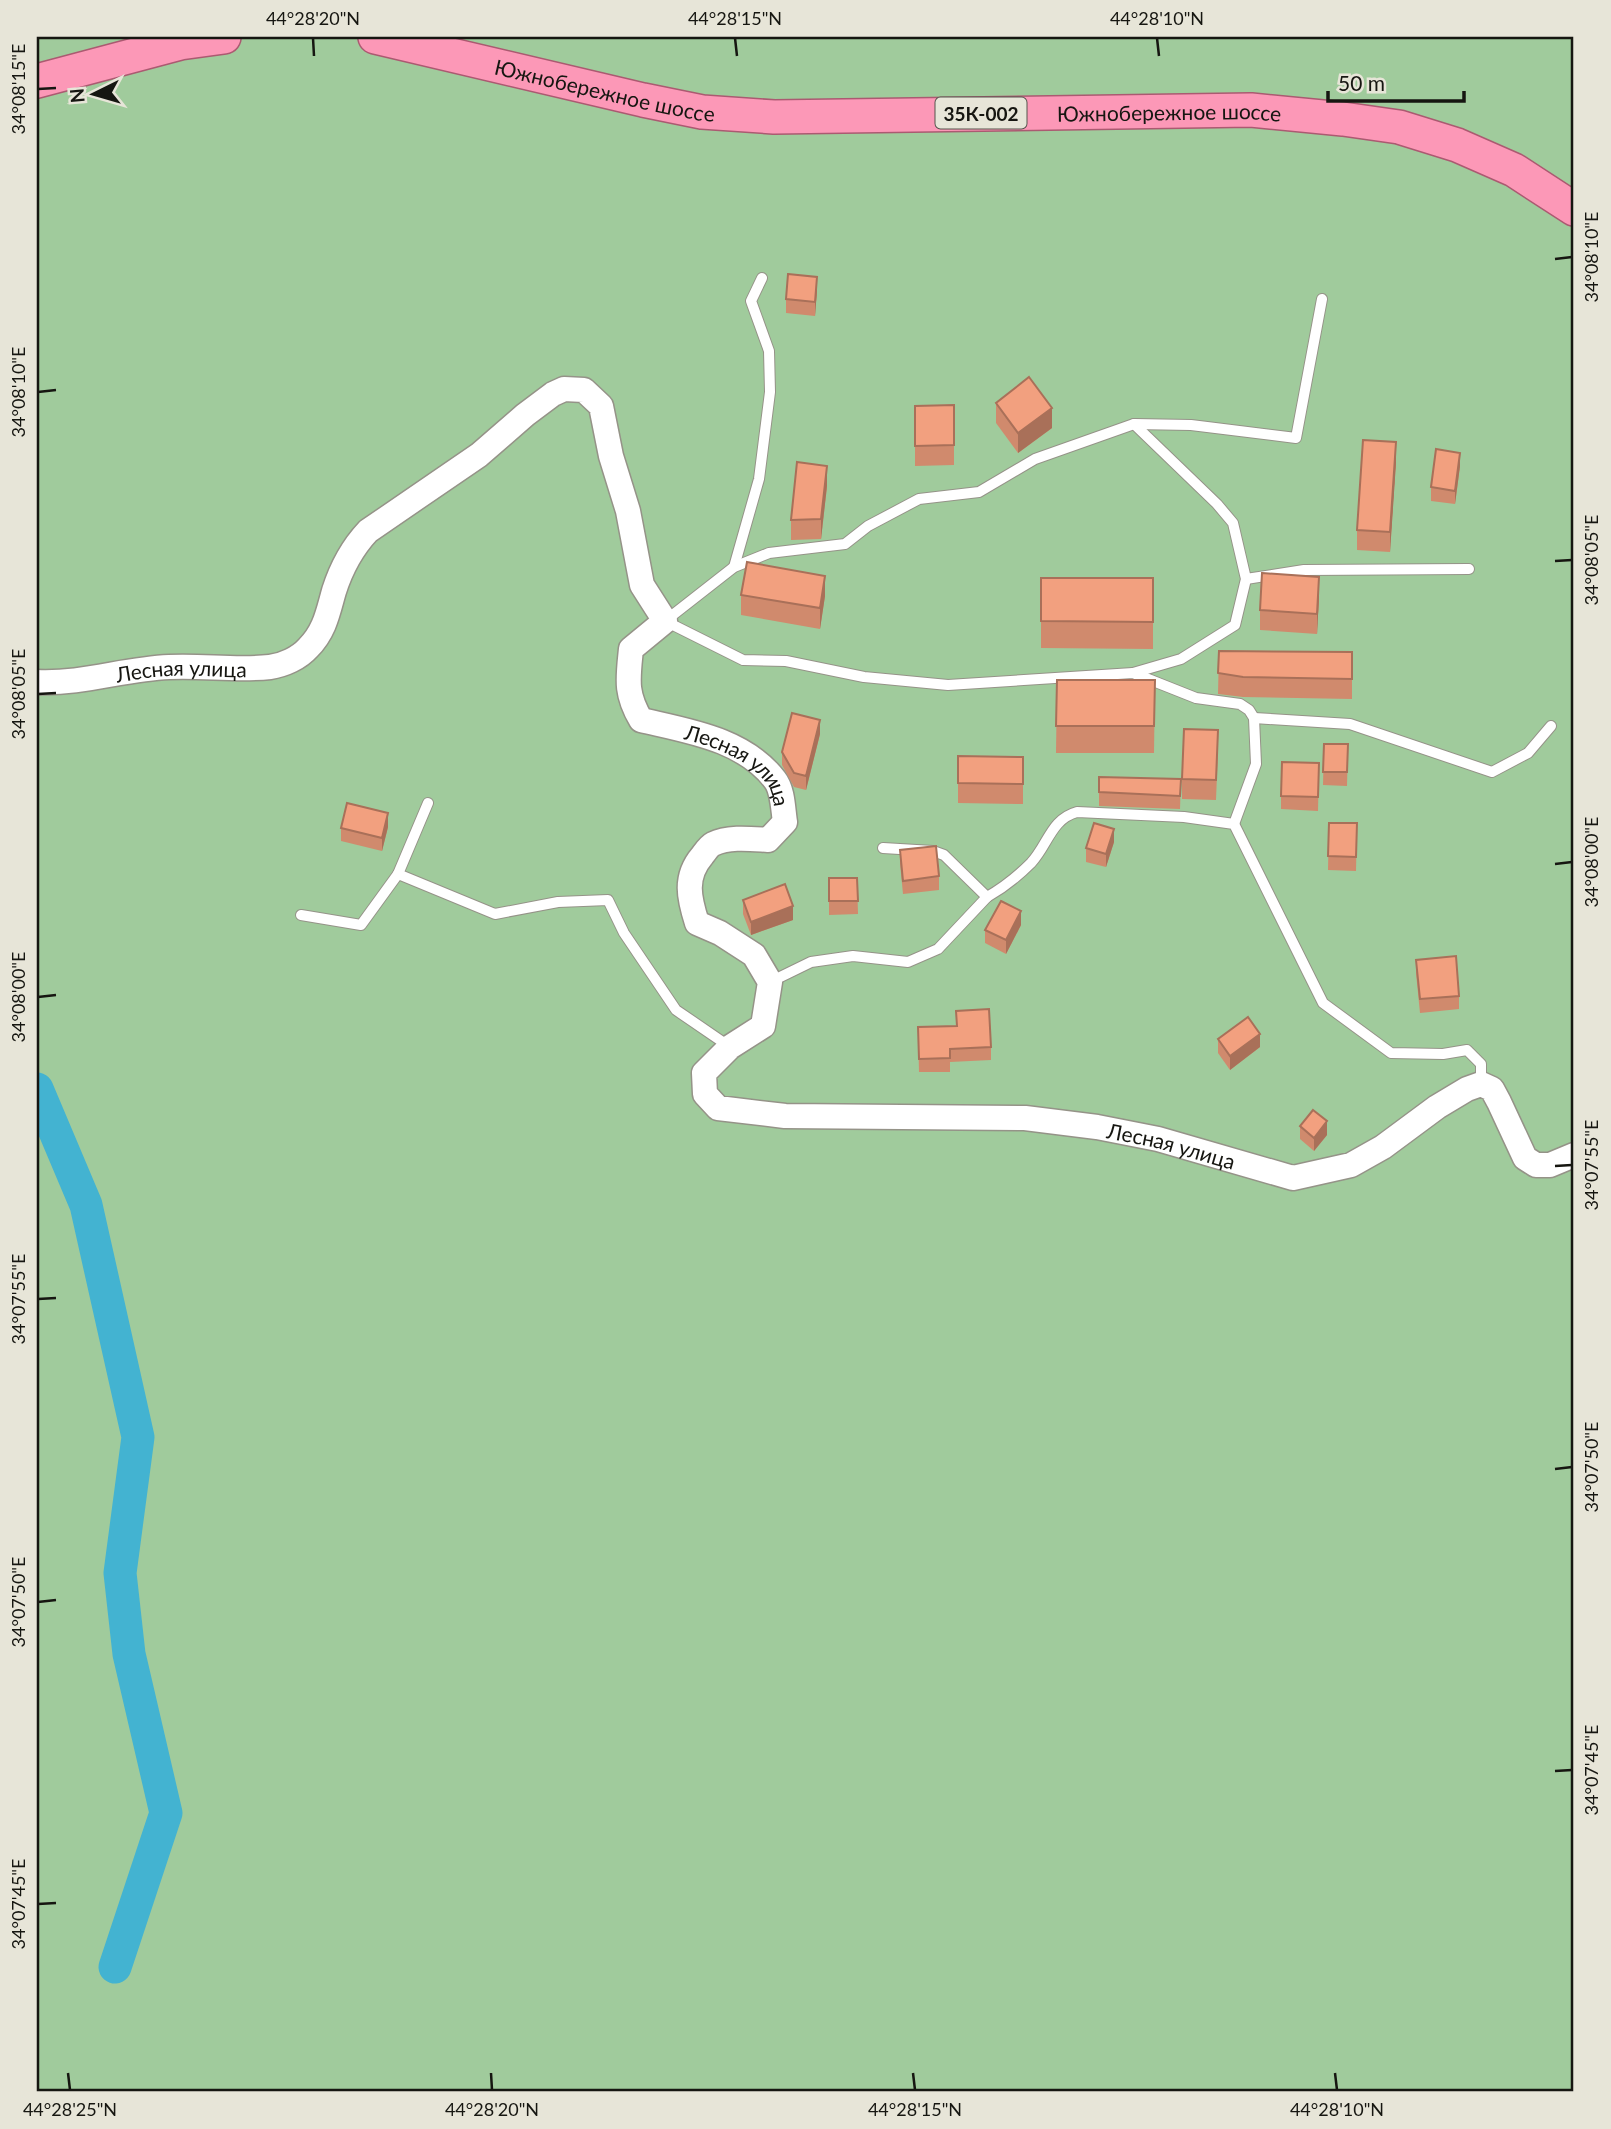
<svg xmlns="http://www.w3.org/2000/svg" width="1611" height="2129" viewBox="0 0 1611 2129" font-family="Lato,sans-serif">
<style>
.green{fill:#a0cb9c}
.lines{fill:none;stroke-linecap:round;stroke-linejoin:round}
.river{stroke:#43b3d1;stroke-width:33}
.service-casing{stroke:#959388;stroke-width:12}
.tertiary-casing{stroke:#959388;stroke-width:27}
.trunk-casing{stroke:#ab5a71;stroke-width:36}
.service{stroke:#fff;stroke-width:10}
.tertiary{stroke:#fff;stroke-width:24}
.trunk{stroke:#fc98b7;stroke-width:33}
.wall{fill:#d08a6d}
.shaded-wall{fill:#a97059}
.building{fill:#f2a07f;stroke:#a97059;stroke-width:2}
.ticks{fill:none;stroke:#161611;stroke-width:2.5}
.labels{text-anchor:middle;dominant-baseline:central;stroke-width:7;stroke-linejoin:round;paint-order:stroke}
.shield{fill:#e7e5d8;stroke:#55544d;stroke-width:2}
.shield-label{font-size:19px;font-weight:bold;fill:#161611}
.street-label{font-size:21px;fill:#161611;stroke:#e7e5d8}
.neatline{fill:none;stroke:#161611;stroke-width:2.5}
.ticks-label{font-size:18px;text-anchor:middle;fill:#161611}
</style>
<rect width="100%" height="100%" fill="#e7e5d8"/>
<rect class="green" x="37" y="37" width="1537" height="2055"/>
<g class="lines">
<path class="river" d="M37,1089L86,1205L138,1437L120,1573L129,1654L166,1813L115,1967"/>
<defs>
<g id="service">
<path d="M734,567L759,479L770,392L769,351L751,301L762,278"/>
<path d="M1246,579L1304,570L1469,569"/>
<path d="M1133,673L1181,659L1235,625L1246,579L1233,523L1217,504L1134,424"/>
<path d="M1254,718L1350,724L1492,772L1528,753L1551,726"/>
<path d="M428,803L398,874L495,914L558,902L608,900L624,933L676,1010L730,1047"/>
<path d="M1234,824L1256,764L1254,718L1249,710L1240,704L1196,698L1133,673L948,685L864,677L786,661L743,660L665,621L734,567L769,553L845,544L868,526L919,499L979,492L1035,459L1134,424L1191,425L1296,438L1322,299"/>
<path d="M883,848L933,851L944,855L987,897C1003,888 1018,876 1031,863C1048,845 1051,819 1077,812L1184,817L1234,824L1323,1003L1391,1053L1443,1054L1467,1050L1481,1064V1084"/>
<path d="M301,915L361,925L398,874"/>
<path d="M770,982L811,962L853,956L908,962L938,949L987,897"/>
</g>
<g id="tertiary">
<path id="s1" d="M37,682C84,684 123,669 169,667C202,665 237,671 270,667C284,665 299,658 308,648C325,631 328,612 334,591C341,569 353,547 368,531L479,455L525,415L553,394L564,389L584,390L601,406L611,456L628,511L642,585L665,621L631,649C628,679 625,693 641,720C688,731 744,739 775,780C783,790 783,810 785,822L768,840C752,839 729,836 713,844C709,846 705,852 702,856C684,877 689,898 697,923L720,933L754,955L770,982L763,1026L730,1047L704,1073L705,1094L718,1108L785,1116L1025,1118L1097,1127L1158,1139L1293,1178L1351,1165L1383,1147L1437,1107L1467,1089L1481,1084L1492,1089L1499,1102L1525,1158L1536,1165H1550L1574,1155"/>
</g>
<g id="trunk">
<path id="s2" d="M375,37L643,100L702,112L774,117L1251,110L1343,119L1399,127L1457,145L1514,170L1574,209"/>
<path d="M37,81L180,43L224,37"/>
</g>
</defs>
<use href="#service" class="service-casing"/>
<use href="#tertiary" class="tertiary-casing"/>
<use href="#trunk" class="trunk-casing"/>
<use href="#service" class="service"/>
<use href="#tertiary" class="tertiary"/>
<use href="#trunk" class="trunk"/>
</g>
<g class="wall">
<path d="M817,290L815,316L786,313V299Z"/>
<path d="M996,403L1052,428L1018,453L996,423Z"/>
<path d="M954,405V465L915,466V406Z"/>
<path d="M1396,462L1390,552L1357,550V530Z"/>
<path d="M1460,466L1455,504L1431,501V487Z"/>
<path d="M827,486L821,539L791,540V520Z"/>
<path d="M1041,578H1153V649L1041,648Z"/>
<path d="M741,595L825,596L820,629L741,615Z"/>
<path d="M1319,597L1317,634L1260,630V610Z"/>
<path d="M1219,651L1352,652V699L1243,697L1218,694Z"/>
<path d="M1057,680H1155L1154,753H1056Z"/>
<path d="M820,734L806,790L794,787L782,765V752Z"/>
<path d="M1324,744H1348L1347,786L1323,785Z"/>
<path d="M1218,750L1216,800L1182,799V779Z"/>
<path d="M958,756L1023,757V804L958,803Z"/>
<path d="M1319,763L1318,811L1281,809V796Z"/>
<path d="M1099,777L1181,779L1180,809L1099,806Z"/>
<path d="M1329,823H1357L1356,871L1328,870Z"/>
<path d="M388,827L382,851L341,841V828Z"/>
<path d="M1114,842L1106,867L1086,862V848Z"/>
<path d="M900,850L939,876V890L903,894L900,863Z"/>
<path d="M829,878H857L858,914L829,915Z"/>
<path d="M743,900L793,920L751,935L743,914Z"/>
<path d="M1021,925L1006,954L985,943V930Z"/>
<path d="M1416,960L1459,996V1009L1420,1013L1416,973Z"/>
<path d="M918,1027L991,1047V1060L950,1062V1072H919Z"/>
<path d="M1218,1039L1260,1047L1230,1070L1218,1053Z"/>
<path d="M1300,1126L1327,1135L1314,1151L1300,1139Z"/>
</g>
<g class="shaded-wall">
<path d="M817,277V290L815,316V302Z"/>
<path d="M1052,408V428L1018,453V433Z"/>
<path d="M1396,442V462L1390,552V532Z"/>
<path d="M1460,453V466L1455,504V491Z"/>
<path d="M827,466V486L821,539V519Z"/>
<path d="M825,576V596L820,629V608Z"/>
<path d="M1319,577V597L1317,634V614Z"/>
<path d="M820,720V734L806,790V776Z"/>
<path d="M388,813V827L382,851V838Z"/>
<path d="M1114,829V842L1106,867V854Z"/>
<path d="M793,906V920L751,935V922Z"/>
<path d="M1021,911V925L1006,954V940Z"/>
<path d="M1260,1034V1047L1230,1070V1056Z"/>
<path d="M1327,1121V1135L1314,1151V1138Z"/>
</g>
<g class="building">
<path d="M788,274L817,277L815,302L786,299Z"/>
<path d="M1029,377L1052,408L1018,433L996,403Z"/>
<path d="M954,405V445L915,446V406Z"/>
<path d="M1363,440L1396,442L1390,532L1357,530Z"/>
<path d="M1436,449L1460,453L1455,491L1431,487Z"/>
<path d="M797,462L827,466L821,519L791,520Z"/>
<path d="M747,562L825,576L820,608L741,595Z"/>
<path d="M1262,573L1319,577L1317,614L1260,610Z"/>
<path d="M1041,578H1153V622L1041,621Z"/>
<path d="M1219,651L1352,652V679L1243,677L1218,673Z"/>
<path d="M1057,680H1155L1154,726H1056Z"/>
<path d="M792,713L820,720L806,776L794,773L782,752Z"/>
<path d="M1184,729L1218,730L1216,780L1182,779Z"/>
<path d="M1324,744H1348L1347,772H1323Z"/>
<path d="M958,756L1023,757V784L958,783Z"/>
<path d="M1282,762L1319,763L1318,797L1281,796Z"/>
<path d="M1099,777L1181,779L1180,796L1099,792Z"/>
<path d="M347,803L388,813L382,838L341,828Z"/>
<path d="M1094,823L1114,829L1106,854L1086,848Z"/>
<path d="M1329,823H1357L1356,857L1328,856Z"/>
<path d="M936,846L939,876L903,881L900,850Z"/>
<path d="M829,878H857L858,901H829Z"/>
<path d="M785,884L793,906L751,922L743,900Z"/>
<path d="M1001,901L1021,911L1006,940L985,930Z"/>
<path d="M1456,956L1459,996L1420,999L1416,960Z"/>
<path d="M989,1009L991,1047L950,1049V1058L919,1059L918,1027L957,1026L956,1011Z"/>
<path d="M1248,1017L1260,1034L1230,1056L1218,1039Z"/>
<path d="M1313,1110L1327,1121L1314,1138L1300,1126Z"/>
</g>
<path class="ticks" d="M313,38L314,56M735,38L737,56M1157,38L1159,56M38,89L56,88M1555,259L1572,257M38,392L56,390M1555,561L1572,560M38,694L56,693M1555,864L1572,862M38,997L56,995M1555,1166L1572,1165M38,1299L56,1298M1555,1469L1572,1467M38,1602L56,1600M1555,1771L1572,1770M38,1904L56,1903M68,2073L70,2090M491,2073L492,2090M913,2073L915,2090M1335,2073L1337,2090"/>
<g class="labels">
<rect class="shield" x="935.5" y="97.5" width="91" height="31" rx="5"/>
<g class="shield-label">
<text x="981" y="113">35К-002</text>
</g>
<g class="street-label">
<text stroke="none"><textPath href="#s2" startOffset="236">Южнобережное шоссе</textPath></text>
<text stroke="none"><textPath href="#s2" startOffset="803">Южнобережное шоссе</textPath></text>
<text stroke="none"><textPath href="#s1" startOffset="145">Лесная улица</textPath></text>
<text stroke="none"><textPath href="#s1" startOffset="1152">Лесная улица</textPath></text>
<text stroke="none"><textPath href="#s1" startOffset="2116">Лесная улица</textPath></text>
</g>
</g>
<rect width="1611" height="2129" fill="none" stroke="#e7e5d8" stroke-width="77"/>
<g transform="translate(94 94) rotate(265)" stroke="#e7e5d8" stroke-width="5" paint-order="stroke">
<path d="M0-5L12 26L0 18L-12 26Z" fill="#161611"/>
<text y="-10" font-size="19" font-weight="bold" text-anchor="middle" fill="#161611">N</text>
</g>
<path d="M1328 91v10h136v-10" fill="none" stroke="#161611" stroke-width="3.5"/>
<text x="1338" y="91" font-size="21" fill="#161611" stroke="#e7e5d8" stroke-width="5" paint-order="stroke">50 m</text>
<rect x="38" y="38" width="1534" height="2052" class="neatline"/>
<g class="ticks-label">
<text x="313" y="25">44°28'20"N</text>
<text x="735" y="25">44°28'15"N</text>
<text x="1157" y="25">44°28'10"N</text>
<text transform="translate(19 89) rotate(-90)" y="6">34°08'15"E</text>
<text transform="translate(1592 257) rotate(-90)" y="6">34°08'10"E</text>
<text transform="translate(19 392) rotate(-90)" y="6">34°08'10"E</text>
<text transform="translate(1592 560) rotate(-90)" y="6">34°08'05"E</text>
<text transform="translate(19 694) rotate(-90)" y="6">34°08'05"E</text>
<text transform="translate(1592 862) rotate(-90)" y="6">34°08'00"E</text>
<text transform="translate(19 997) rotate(-90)" y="6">34°08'00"E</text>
<text transform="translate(1592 1165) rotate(-90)" y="6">34°07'55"E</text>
<text transform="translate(19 1299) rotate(-90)" y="6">34°07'55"E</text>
<text transform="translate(1592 1467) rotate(-90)" y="6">34°07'50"E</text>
<text transform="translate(19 1602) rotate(-90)" y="6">34°07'50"E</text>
<text transform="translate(1592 1770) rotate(-90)" y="6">34°07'45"E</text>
<text transform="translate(19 1904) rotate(-90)" y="6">34°07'45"E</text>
<text x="70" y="2116">44°28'25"N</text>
<text x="492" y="2116">44°28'20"N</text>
<text x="915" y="2116">44°28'15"N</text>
<text x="1337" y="2116">44°28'10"N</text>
</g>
</svg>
